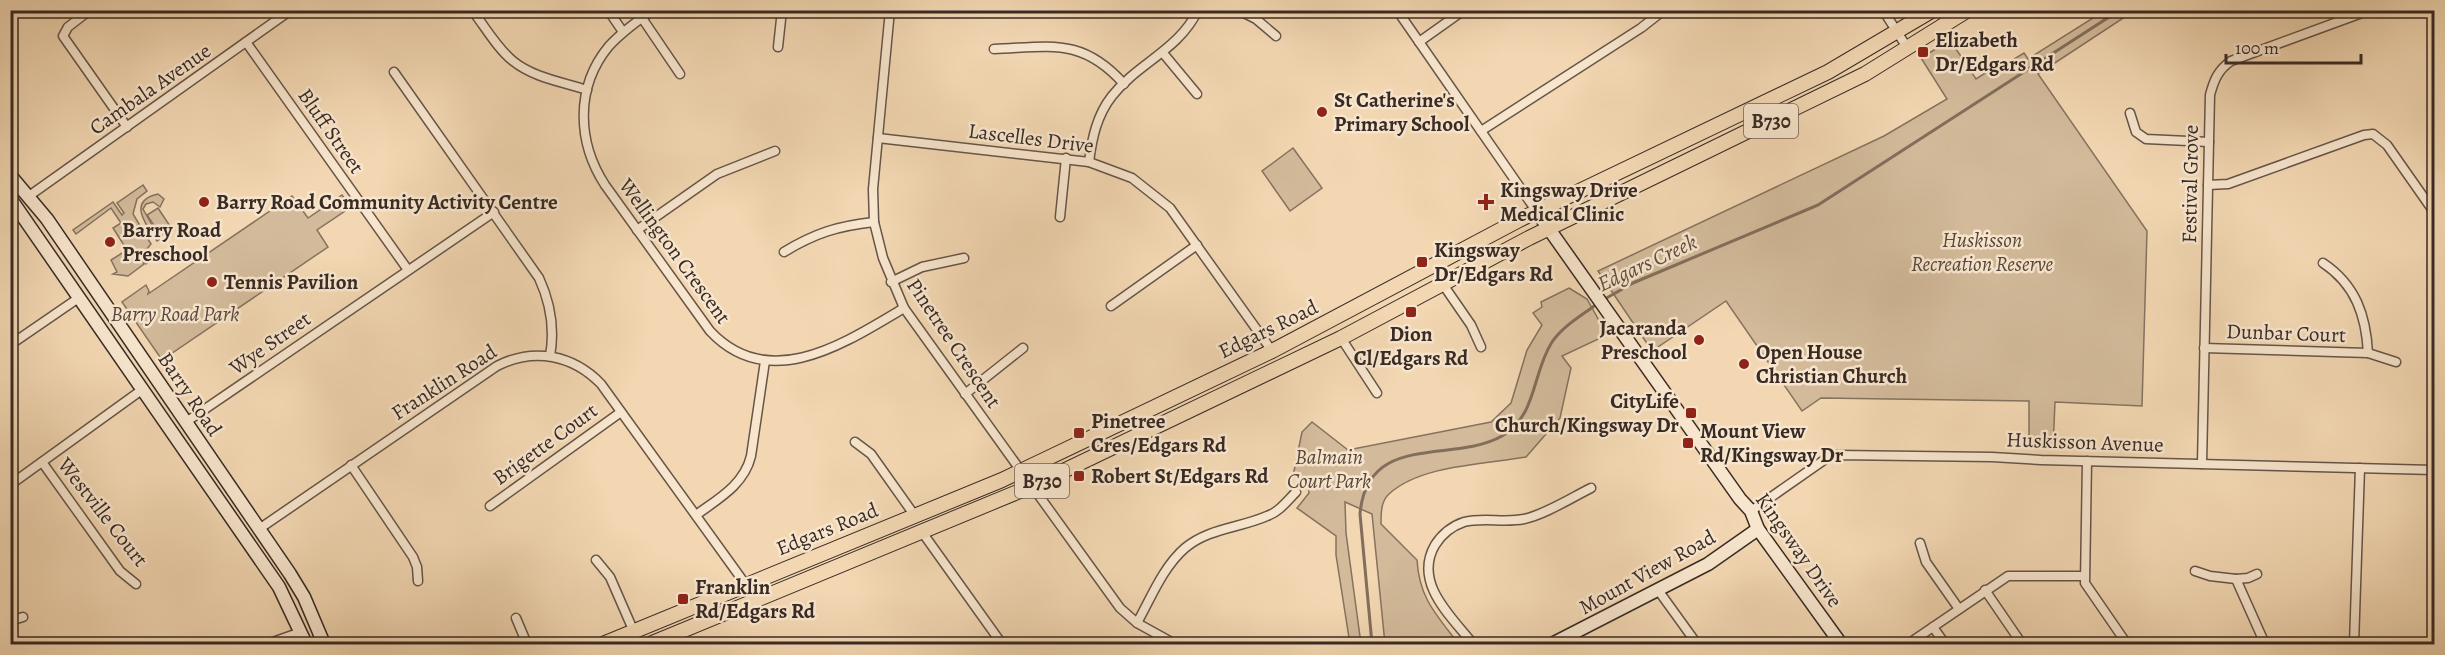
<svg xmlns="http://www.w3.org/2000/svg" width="2445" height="655" viewBox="0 0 2445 655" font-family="Alegreya,serif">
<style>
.green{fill:#d2ba9a;stroke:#85725f;stroke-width:1.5}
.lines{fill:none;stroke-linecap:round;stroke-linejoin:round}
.stream{stroke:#826e5c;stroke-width:3}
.street-casing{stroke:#665548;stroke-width:11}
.secondary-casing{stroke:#382a24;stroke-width:15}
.primary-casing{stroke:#382a24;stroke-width:16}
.street{stroke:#f7e5cd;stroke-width:8}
.secondary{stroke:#f7e5cd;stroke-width:12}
.primary{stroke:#f2d7b2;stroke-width:14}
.poi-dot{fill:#8f2418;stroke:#f7e5cd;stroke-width:2}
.labels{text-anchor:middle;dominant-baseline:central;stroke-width:5;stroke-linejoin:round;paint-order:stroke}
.shield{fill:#f7e5cd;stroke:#716257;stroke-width:1.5}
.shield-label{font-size:20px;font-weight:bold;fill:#382a24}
.poi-label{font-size:21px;font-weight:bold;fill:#382a24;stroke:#f7e5cd;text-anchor:start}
.street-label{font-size:21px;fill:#382a24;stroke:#f7e5cd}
.park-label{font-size:21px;font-style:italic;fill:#57473c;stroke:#f7e5cd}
.water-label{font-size:22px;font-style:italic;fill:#5d4c40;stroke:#f7e5cd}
</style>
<rect width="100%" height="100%" fill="#f2d7b2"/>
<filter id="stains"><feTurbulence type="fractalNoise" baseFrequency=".00333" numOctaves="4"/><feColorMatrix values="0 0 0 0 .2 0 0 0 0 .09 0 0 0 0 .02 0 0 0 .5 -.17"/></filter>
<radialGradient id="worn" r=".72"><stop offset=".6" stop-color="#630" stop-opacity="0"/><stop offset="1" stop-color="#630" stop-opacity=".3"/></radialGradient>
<g class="green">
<path d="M2104,11H2134L2038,74L2147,231L2142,406L2055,402L2053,448L2029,446V401L1821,398L1802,411L1726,301L1652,351L1598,271L1884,136L1947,99L1921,58L1950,40L1976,79L2004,61L2006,64L2024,53L2028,59Z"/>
<path d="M1293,148L1322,188L1290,211L1262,171Z"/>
<path d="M143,185L147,191L137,199L133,214L151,244L147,249L153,259L146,264L140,256L144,264L128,276L113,274L117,272L111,260L127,250L113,228L121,223L111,208L76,234L73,230L113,202L122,215L124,213L117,203Z"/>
<path d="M158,194L164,199L160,207L153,202L146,204L143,209L160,239L157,241C147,226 126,201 158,194Z"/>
<path d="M342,195L351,207L317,230L328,247L162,360L122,302L146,285L149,291L148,294L292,196L308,218Z"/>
<path d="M158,208L172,229L161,236L147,215Z"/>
<path d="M1569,288L1587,299L1607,335L1562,356L1571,368L1560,418L1526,457C1486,464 1420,465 1389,494C1381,501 1381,513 1381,524L1417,560C1419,595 1433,611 1454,638L1449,644H1385L1372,514L1345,502L1346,533L1361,644H1350L1336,555V536L1297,508L1309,493L1308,485L1293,476L1302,432L1312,422L1348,450L1491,422L1511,403L1527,350L1542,325L1533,313L1542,307L1541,302Z"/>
</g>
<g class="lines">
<g class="stream">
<path d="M1603,300L1633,283L1818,205L2120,10"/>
<path d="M1372,644L1360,514C1367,431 1453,464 1502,436C1537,416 1532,373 1552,342C1563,326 1581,316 1597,304"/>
</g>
<defs>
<g id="street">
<path d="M90,10L68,27L63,36L127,127"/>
<path d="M608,10L623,32"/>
<path d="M653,10C637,21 622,32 609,46C575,87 577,142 605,185L710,331C769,394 845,343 904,308"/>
<path d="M890,10L873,189L874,222L883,258L904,308L1021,471"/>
<path d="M1238,10L1256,19L1276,36"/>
<path d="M1397,10L1537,212"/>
<path d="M1883,10L1908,49"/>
<path d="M2432,10L2434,13"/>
<path d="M475,14C487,30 498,49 513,61C534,78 563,82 587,90"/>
<path d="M642,18L680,74"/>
<path d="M246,42L408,270"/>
<path d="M1419,42L1464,10"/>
<path d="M778,47L782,10"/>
<path d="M994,49C1051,47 1082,37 1124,84"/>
<path d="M1163,53L1197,94"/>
<path d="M394,72L539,278C551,304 555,328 550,356"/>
<path d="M2130,113L2136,132L2146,139L2209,142"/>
<path d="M1481,131L1641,28L1664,10"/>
<path d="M878,138L1089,162L1132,178L1170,208L1272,351"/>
<path d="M1089,162C1092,138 1097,115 1112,96C1138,63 1179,50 1198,10"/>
<path d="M2208,185L2228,184L2364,135L2373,134L2387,145L2434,212"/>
<path d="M29,196L291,10"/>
<path d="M1060,217L1066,158"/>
<path d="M637,230L717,174L775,151"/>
<path d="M784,252C815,233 838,226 874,222"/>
<path d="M2323,263C2356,285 2366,316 2368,353"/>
<path d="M891,282L922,267L964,258"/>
<path d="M1442,283L1471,325L1481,347"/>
<path d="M1111,306L1197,245"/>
<path d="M1341,338L1377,393"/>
<path d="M10,345L80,297"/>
<path d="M2204,348L2368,353L2396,362"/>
<path d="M965,394L1023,348"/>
<path d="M186,422L494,212"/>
<path d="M855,442L871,454L915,516"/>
<path d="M2087,461L2085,583L2127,644"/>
<path d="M42,462L120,571L136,584"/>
<path d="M2202,464L2210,95C2214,80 2218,70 2231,61L2370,10"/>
<path d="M351,465L413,557L417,567L418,581"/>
<path d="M10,485L143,389"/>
<path d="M1032,486L1120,608L1137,623L1175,644"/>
<path d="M490,506L621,412"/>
<path d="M1751,511L1827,458L1837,455L1992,457L2041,460L2434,470"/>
<path d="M696,515C718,499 744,485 751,456L765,361"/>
<path d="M259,529L497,366C534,347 573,355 601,384L746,585"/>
<path d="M922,532L1002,644"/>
<path d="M1920,543L1926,562L1959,609"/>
<path d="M596,560L610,577L634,632"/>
<path d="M2195,571L2210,576L2236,579L2265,644"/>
<path d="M2236,579L2248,578L2257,574"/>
<path d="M1658,590L1697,644"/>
<path d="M1985,590L2022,644"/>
<path d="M516,618L527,644"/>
<path d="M10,621L23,617"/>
<path d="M1137,623C1151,598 1163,567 1185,548C1209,528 1240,528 1267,516C1279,512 1287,501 1296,492"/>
<path d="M1933,627L1945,644"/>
<path d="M267,644L301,632"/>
<path d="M1473,644C1451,616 1413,583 1435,545C1442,534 1452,526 1464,522C1483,517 1504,523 1524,519C1544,515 1571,498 1591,488"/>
<path d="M1908,644L2008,576H2084"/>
<path d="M2354,644L2360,468"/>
</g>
<g id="secondary">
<path d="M10,175L47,219L290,574L304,597L324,644"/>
<path d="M10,198L279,587L306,644"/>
<path d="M1537,212L1740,499L1751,511L1758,529L1841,644"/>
<path d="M1552,644L1708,564L1758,529"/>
</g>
<g id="primary">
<path d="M603,644L1002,480L1272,351L1519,220L1828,72L1933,10"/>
<path d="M650,644L1032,486L1341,338L1529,238L1865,74L1968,10"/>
</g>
</defs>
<use href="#street" class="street-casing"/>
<use href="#secondary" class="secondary-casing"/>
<use href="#primary" class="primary-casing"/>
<use href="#street" class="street"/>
<use href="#secondary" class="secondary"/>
<use href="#primary" class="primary"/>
</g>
<g class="poi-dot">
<rect x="1917" y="46" width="12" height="12" rx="3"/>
<circle cx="1322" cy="112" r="6"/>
<circle cx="204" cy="202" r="6"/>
<path d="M1483 193h6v6h6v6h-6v6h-6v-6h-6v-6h6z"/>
<circle cx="110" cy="242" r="6"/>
<rect x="1416" y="256" width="12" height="12" rx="3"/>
<circle cx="212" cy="282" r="6"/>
<rect x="1405" y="306" width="12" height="12" rx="3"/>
<circle cx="1699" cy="340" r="6"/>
<circle cx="1744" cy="364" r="6"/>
<rect x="1685" y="407" width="12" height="12" rx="3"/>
<rect x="1073" y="427" width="12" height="12" rx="3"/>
<rect x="1682" y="437" width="12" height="12" rx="3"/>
<rect x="1073" y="470" width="12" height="12" rx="3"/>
<rect x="677" y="593" width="12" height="12" rx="3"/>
</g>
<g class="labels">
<g class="shield">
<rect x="1744" y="104" width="54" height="34" rx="4.5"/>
<rect x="1015" y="464" width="54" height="34" rx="4.5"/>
</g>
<g class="shield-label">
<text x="1771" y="121">B730</text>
<text x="1042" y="481">B730</text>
</g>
<g class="poi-label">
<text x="1935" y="40">Elizabeth<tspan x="1935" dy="24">Dr/Edgars Rd</tspan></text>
<text x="1334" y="100">St Catherine's<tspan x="1334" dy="24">Primary School</tspan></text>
<text x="1500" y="190">Kingsway Drive<tspan x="1500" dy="24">Medical Clinic</tspan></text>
<text x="216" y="202">Barry Road Community Activity Centre</text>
<text x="122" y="230">Barry Road<tspan x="122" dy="24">Preschool</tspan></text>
<text x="1434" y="250">Kingsway<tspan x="1434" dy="24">Dr/Edgars Rd</tspan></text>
<text x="224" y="282">Tennis Pavilion</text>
<text x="1687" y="328" text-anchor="end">Jacaranda<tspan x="1687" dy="24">Preschool</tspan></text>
<text x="1411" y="334" text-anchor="middle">Dion<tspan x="1411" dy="24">Cl/Edgars Rd</tspan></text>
<text x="1756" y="352">Open House<tspan x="1756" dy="24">Christian Church</tspan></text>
<text x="1679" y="401" text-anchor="end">CityLife<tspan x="1679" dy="24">Church/Kingsway Dr</tspan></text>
<text x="1091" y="421">Pinetree<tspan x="1091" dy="24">Cres/Edgars Rd</tspan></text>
<text x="1700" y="431">Mount View<tspan x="1700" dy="24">Rd/Kingsway Dr</tspan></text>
<text x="1091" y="476">Robert St/Edgars Rd</text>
<text x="695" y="587">Franklin<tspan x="695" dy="24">Rd/Edgars Rd</tspan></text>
</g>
<g class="street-label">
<text transform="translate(150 89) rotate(-35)">Cambala Avenue</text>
<text transform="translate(331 131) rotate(55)">Bluff Street</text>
<text transform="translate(1031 138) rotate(7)">Lascelles Drive</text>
<text transform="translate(2190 184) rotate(-89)">Festival Grove</text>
<text transform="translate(675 251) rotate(54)">Wellington Crescent</text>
<text transform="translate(1268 329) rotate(-26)">Edgars Road</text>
<text transform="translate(2286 333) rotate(2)">Dunbar Court</text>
<text transform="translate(270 343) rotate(-35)">Wye Street</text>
<text transform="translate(954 343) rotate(56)">Pinetree Crescent</text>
<text transform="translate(444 382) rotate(-33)">Franklin Road</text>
<text transform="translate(190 394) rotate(56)">Barry Road</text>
<text transform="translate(2085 442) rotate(2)">Huskisson Avenue</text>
<text transform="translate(545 444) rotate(-36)">Brigette Court</text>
<text transform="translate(103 512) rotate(52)">Westville Court</text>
<text transform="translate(827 529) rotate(-22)">Edgars Road</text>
<text transform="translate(1799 550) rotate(55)">Kingsway Drive</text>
<text transform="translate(1647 572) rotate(-29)">Mount View Road</text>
</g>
<g class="park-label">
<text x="1982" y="240">Huskisson<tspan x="1982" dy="24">Recreation Reserve</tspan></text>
<text x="175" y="314">Barry Road Park</text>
<text x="1329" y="457">Balmain<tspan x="1329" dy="24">Court Park</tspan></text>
</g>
<g class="water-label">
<text transform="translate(1647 263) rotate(-25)">Edgars Creek</text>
</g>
</g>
<rect width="2445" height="655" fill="none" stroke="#f2d7b2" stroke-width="36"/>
<rect x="12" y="12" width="2421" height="631" fill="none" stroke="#382a24" stroke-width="3"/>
<rect x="18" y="18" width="2409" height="619" fill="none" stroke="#382a24" stroke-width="1.5"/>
<path d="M2226 54v9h135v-9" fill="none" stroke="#382a24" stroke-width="3"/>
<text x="2235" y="54" font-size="18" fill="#382a24" stroke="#f7e5cd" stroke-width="4.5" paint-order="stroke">100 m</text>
<rect width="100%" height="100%" filter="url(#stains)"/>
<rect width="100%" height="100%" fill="url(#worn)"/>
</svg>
